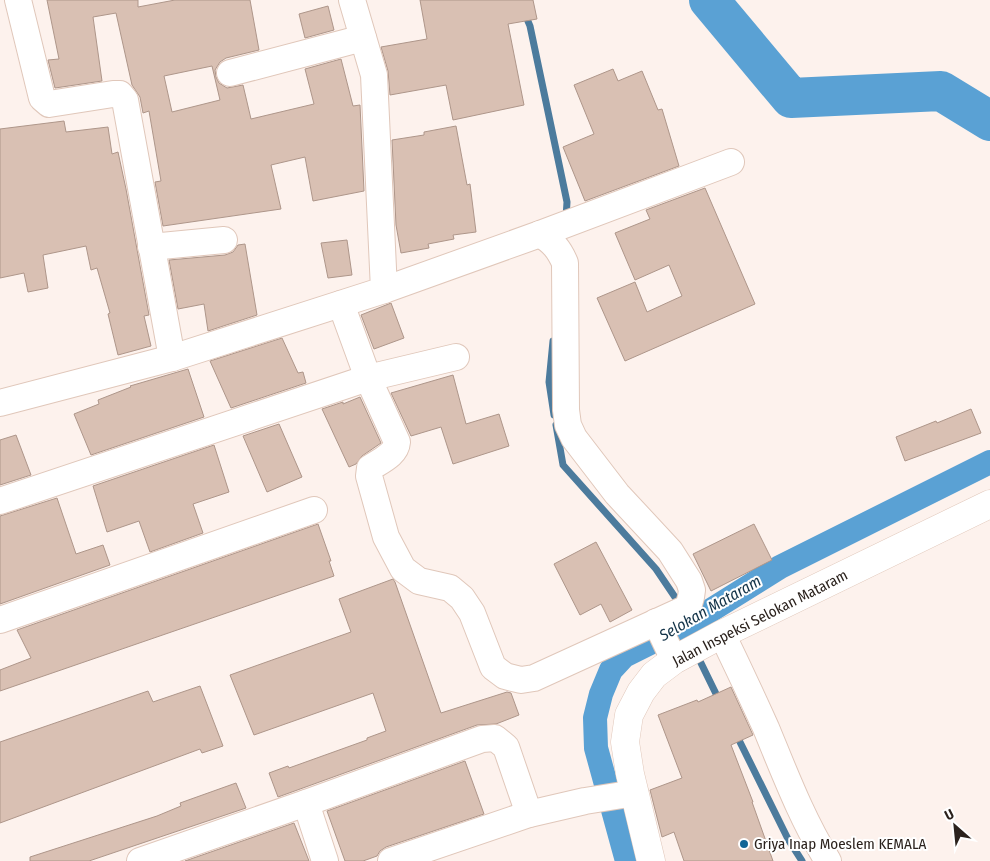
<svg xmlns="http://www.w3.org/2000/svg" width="990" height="861" viewBox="0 0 990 861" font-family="'Fira Sans Condensed',sans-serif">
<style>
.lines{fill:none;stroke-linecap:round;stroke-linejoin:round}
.stream{stroke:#4c7b9d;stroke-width:7}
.canal{stroke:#5aa1d4;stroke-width:24}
.river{stroke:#5aa1d4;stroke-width:40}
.building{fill:#d9c0b3;stroke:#ae968a;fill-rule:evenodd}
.minor-casing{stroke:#e0c7ba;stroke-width:28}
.tertiary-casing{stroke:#e0c7ba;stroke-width:29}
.minor{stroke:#fff;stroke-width:26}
.tertiary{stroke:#fff;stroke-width:28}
.poi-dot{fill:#116596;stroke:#fff;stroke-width:2}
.labels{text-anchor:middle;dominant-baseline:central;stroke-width:4;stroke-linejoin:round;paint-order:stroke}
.street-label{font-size:15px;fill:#2b221d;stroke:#fff}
.poi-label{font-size:15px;fill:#2b221d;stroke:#fff;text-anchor:start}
.water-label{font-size:16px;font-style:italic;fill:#143449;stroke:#fff}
</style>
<rect width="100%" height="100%" fill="#fdf2ed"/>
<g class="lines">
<g class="stream">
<path d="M519,0L530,26L567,202L566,218"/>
<path d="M553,341L549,382L554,415"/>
<path d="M556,425L563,465L656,569L681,606"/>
<path d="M687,614L692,622L696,642"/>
<path d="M698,652L700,661L720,702"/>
<path d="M736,734L788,839L802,861"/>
</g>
<path class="canal" d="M627,861L596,748L595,718L601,694L611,670L624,656L692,622L780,567L990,462"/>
<path class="river" d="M709,0L791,98L941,91L990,121"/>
</g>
<g class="building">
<path d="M47,0H138V7L175,0H250L259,50L226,58L220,62L215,70L216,77L219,83L227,88L243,85L251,119L314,104L305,69L341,59L353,106L360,105L364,191L313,201L305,157L271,165L281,209L163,226L155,182L161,181L149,111L143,113L140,97L132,85L116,13L93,17L102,81L55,88L48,60L59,59ZM212,66L220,100L172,112L164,76Z"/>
<path d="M420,0H533L537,19L508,24L524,105L453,120L446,85L390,95L388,71L381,47L427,39Z"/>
<path d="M328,6L334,30L305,38L299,14Z"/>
<path d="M613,69L618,81L642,71L658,110L662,109L679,166L585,201L563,147L594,134L574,85Z"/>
<path d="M64,121L66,132L108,127L112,154L118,152L126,189L149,315L144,316L151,346L118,355L108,314L110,313L97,268L91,270L86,246L43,255L48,288L28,292L24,273L0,278V129Z"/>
<path d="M456,126L467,185L470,184L476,232L453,235L454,239L428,244L429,248L401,253L396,225L392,140L424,135V132Z"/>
<path d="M705,188L755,304L625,361L597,298L635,282L647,312L682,296L669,265L635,280L615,233L650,219L646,210Z"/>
<path d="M347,240L352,275L328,278L321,243Z"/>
<path d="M245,244L257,315L208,331L204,304L178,309L169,260L225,255L233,252L238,245Z"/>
<path d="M391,303L404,338L374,349L361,315Z"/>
<path d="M282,338L298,373L303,372L306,383L231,408L210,361Z"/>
<path d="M188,369L204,417L91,455L74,414L99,404L98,400L131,387L130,386Z"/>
<path d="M453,375L466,424L499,414L509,446L453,464L441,427L411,436L391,393Z"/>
<path d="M360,397L381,443L362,456L356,464L349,467L322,409L343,402V404Z"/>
<path d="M971,409L981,433L905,461L896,437L936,421L937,423Z"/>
<path d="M279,424L302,477L267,492L243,436Z"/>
<path d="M16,435L31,475L0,485V440Z"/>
<path d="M214,445L229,492L193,504L203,533L150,552L139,521L107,532L93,486Z"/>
<path d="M57,498L76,554L103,545L110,565L0,604V516Z"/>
<path d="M318,524L331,561H329L334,576L0,691V670L31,658L17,630Z"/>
<path d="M754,524L772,560L711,591L693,554Z"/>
<path d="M596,542L632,610L610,622L601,604L580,615L554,564Z"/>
<path d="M393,579L395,582L441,713L507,692L511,693L519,715L496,724L477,725L278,797L269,773L288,766L289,768L367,740V738L386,731L373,693L254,735L230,675L351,632L339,599Z"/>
<path d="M200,686L223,746L202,753L200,749L0,823V742L148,691L153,702Z"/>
<path d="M731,687L753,735L731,745L753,802H752L773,861H684L674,832L662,837L650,790L682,778L658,715L697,700L698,702Z"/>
<path d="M465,761L484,814L386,847L380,851L377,856L363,861H345L327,811Z"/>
<path d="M236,783L246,808L89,861H30V857L157,816L181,806L180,803Z"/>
<path d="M294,823L309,861H185Z"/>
</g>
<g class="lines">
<defs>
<g id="minor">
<path d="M18,0L42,98L49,104L113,94H120L125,100L172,358"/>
<path d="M230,73L363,38"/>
<path d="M151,247L224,240"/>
<path d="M384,290L540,234L731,162"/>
<path d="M341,304L368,378L397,442C396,455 380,461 370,468L369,476L386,537L403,569L419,581L450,588L462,598L472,613L493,667L505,676L521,680L534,678L685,609L689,604L691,597L692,590L689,581L670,551L617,494L574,438L568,425L566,410L565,263C559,249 553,242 540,234"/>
<path d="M0,403L172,358L384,290L374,75L352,0"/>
<path d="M0,501L368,378L456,357"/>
<path d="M0,620L314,510"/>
<path d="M656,622L674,660"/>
<path d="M722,634C737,665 752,697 766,728C785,774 802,819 828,861"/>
<path d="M306,803L325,861"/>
<path d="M140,861L306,803L482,739L495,738L506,747L529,814"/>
<path d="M391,861L529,814L585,801L635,793"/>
</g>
<path id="tertiary" d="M651,861L630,774L625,742L629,715L641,692L654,675L674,660L722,634L990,504"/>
</defs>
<use href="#minor" class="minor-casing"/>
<use href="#tertiary" class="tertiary-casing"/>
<use href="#minor" class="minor"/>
<use href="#tertiary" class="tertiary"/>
</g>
<circle class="poi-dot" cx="744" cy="844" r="5"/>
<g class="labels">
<g class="street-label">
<text transform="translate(760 618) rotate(-27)">Jalan Inspeksi Selokan Mataram</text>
</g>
<g class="poi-label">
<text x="754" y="844">Griya Inap Moeslem KEMALA</text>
</g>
<g class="water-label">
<text transform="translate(710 608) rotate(-30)">Selokan Mataram</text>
</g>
</g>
<g transform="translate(955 826) rotate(333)" stroke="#ffffff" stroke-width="4" paint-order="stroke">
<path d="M0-4L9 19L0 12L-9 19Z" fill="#2b221d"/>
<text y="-8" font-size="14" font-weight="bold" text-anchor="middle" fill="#2b221d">U</text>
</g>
</svg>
